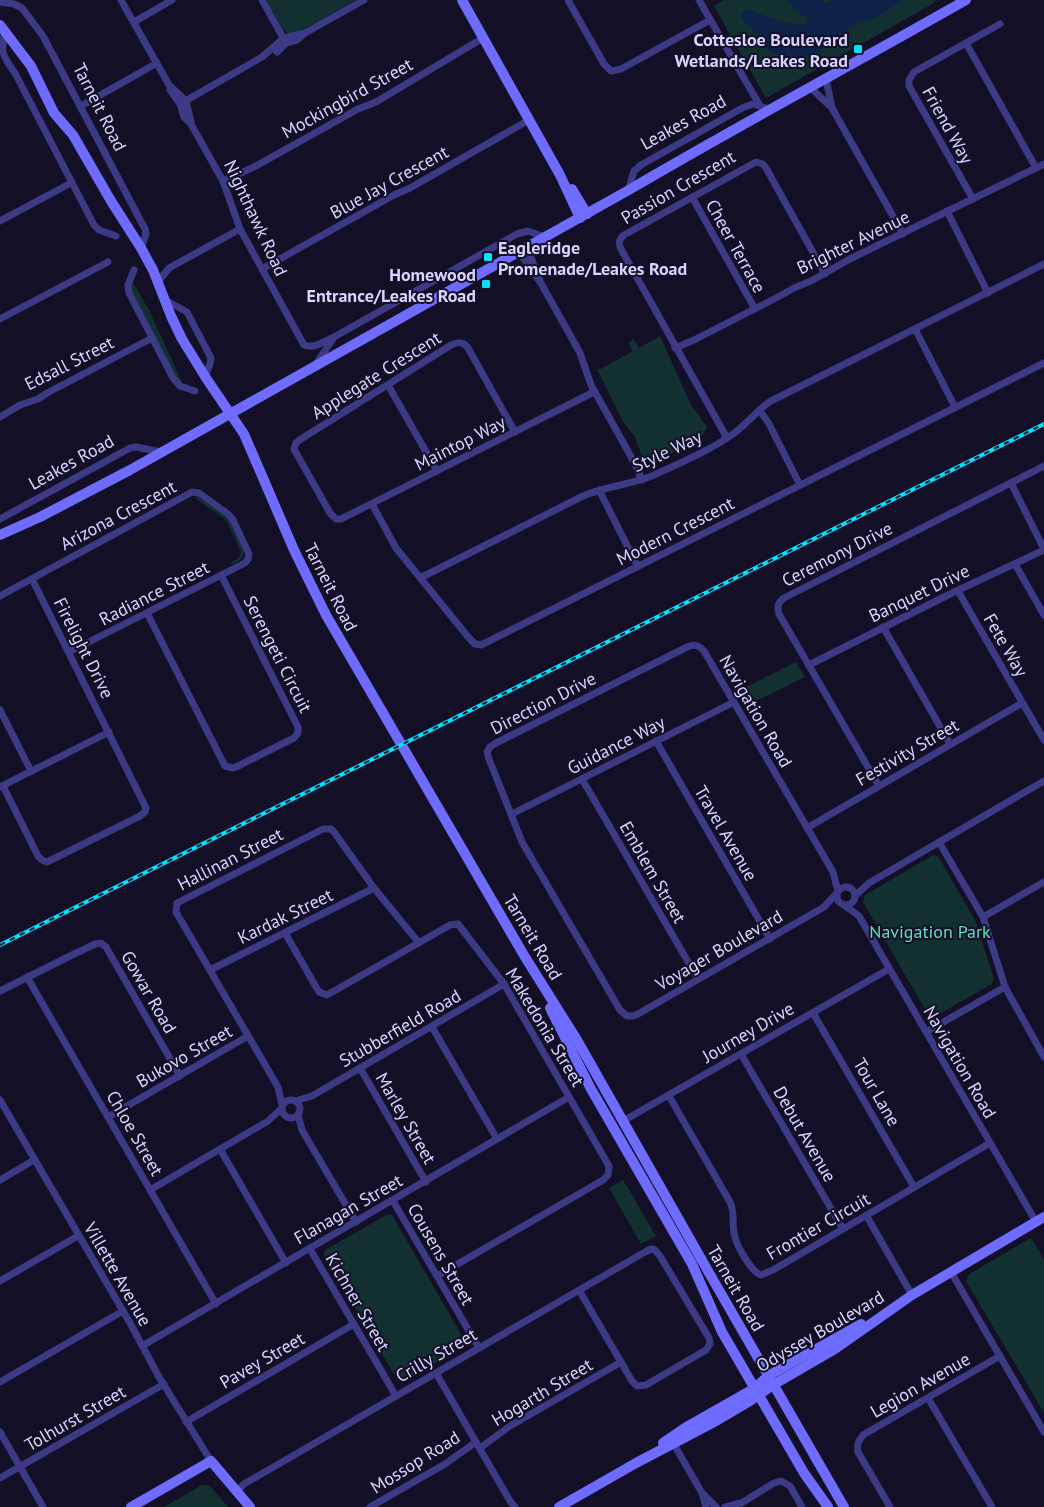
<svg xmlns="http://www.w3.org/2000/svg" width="1044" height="1507" viewBox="0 0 1044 1507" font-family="'PT Sans',sans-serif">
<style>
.green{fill:#12302f}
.water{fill:#0c2248}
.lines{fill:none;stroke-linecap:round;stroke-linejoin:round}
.street{stroke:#3d3a85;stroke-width:7}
.secondary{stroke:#6f6bff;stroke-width:10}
.rail-casing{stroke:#00e5ff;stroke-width:4}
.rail{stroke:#130f26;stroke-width:2;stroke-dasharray:5.5;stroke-linecap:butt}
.poi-dot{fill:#00e5ff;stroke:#130f26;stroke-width:2}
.labels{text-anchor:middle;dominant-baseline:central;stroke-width:4;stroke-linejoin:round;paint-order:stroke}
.poi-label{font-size:18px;font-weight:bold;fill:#d9d4ff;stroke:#130f26;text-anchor:end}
.street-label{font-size:18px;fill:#d9d4ff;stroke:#130f26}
.park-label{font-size:18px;fill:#5fe0c0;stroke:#130f26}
</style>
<rect width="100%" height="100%" fill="#130f26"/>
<g class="green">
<path d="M266,0H356L297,33L289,34L283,29Z"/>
<path d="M724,0H936L934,3L766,98L714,6Z"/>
<path d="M132,281L149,310L182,382L176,378L131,290Z"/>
<path d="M660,336L691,405L707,427L700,440L656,461L643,459L635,437L623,422L597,369H601L633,351L628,342L634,339L639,348Z"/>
<path d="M196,496L228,518L244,551C244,559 238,561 232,565L230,563L239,558L241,552L226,520L195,498Z"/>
<path d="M796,662L805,677L746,706L738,691Z"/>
<path d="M933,855L938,856L976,922L994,979L992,984L934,1017L929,1016L863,902L865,895Z"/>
<path d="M623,1180L656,1236L641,1244L609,1188Z"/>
<path d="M388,1214L392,1215L465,1341L464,1346L402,1383L398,1381L324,1255L325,1250Z"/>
<path d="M1031,1238L1044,1259V1413L966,1281L969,1274Z"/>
<path d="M202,1485L210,1486L228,1507H164Z"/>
</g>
<path class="water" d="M787,0H822L823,3H826L833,0H903L876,18L854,25L817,52L801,58L784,57L767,50L750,26L744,22L741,16L744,10L746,9C764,14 786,27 806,24L808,18L794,10Z"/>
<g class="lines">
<g class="street">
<path d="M121,0L169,85L186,101L192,126L223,181L240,229L304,345C315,349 324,341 334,337L517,234L528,231L545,237"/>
<path d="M262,0L285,41"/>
<path d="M568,0L604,64L611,71L621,69L710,20"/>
<path d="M699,0L760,106"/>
<path d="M0,2L14,4L22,8L43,36L145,229L146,234L141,248"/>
<path d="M134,22L172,0"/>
<path d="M5,30C0,57 3,54 16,75L94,225L99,230L116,236"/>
<path d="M966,43L1036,168"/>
<path d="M277,52L286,43L297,40L305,33L364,0"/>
<path d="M826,79L832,108"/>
<path d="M811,88L832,108L903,234"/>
<path d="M170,90L180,104L184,117L189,122"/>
<path d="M180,104L262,57L284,38L305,33"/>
<path d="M81,106L157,63"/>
<path d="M223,181L252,168L358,109L376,102L483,38"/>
<path d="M628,191L634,171L641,165L744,107L753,104L771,110"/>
<path d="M692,197L755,309"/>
<path d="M973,199L909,86V80L914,72L1000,24"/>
<path d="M947,211L988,293"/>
<path d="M0,221L71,183"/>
<path d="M527,248L540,280"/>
<path d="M519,252L542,285L580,353L591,385L634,462L642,480"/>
<path d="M262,269L394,195L410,188L529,120"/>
<path d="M134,270L128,285L129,293L173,378L180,386L195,391"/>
<path d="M158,282L169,268L240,229"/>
<path d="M165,300L187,312L211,358C211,366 205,371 206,378"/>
<path d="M0,319L108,262"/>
<path d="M915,329L955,407"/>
<path d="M675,348L694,340L776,298L794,288L811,281L850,259L1044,164"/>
<path d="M316,364L334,337"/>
<path d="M388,385L437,471"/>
<path d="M759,410L768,422L800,485"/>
<path d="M0,417L20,405L38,399L49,392L152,338"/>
<path d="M515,432L468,348C464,342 459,341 451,345L301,439L296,443L294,449L330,513L336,519H341L584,397L594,392"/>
<path d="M727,438L621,249C618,243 619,239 624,235L756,162L763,164L766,168L825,274"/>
<path d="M1011,483L1044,549"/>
<path d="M599,490L638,567"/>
<path d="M372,504L396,548L469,638L475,644L481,645L1044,363"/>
<path d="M0,519L130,448L136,447L161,452"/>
<path d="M1015,564L1044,615"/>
<path d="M420,578L583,496C606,486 631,485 654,475C680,463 709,451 733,434C747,424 757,410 771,401L1044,264"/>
<path d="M958,591L1044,740"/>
<path d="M0,596L192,492L199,493L228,514L233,520L249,554L248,559L245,563L69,652"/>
<path d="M147,613L225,766L233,768L236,767L294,738L298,733V727L221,575"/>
<path d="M883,627L950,744"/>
<path d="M809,665L950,594L1044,550"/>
<path d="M0,710L31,771"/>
<path d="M656,741L770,939"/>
<path d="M582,779L698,979"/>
<path d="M3,786L38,856L42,860L47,862L140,816L145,812L146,808L32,579"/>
<path d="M879,786L779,614C777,606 778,602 784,598L1044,466"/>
<path d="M0,787L109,732"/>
<path d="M512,814L734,702"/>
<path d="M807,828L1022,703"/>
<path d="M939,842L983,917L1005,987L1044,1057"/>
<circle cx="846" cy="896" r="9"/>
<path d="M837,893L824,907L638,1014L633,1016H627L620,1010L522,842L489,759L487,752L490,747L496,743L685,648C693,644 698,644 704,651L826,860L833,872L838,891"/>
<path d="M856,895L869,883L1044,781"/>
<path d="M844,905L859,916L1036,1222"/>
<path d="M983,917L1044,882"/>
<path d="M285,933L319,992L327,995L450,925L458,924L504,984L609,1166L608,1175L603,1180L437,1276"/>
<path d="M210,970L374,888"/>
<path d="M27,977L216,1304"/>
<path d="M0,991L66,958L95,944L101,943L106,947L180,1076"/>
<path d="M813,1013L914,1187"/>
<path d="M432,1027L497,1139"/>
<path d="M926,1032L1005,987"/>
<path d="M741,1054L843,1229"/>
<path d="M360,1068L426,1182"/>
<path d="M669,1096L730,1202C735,1213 732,1222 734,1233C735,1243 751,1272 761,1275L773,1270L990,1143"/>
<circle cx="291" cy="1109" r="9"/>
<path d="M0,1100L130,1323L159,1377L211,1461"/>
<path d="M295,1101L312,1096L504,984"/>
<path d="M282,1105L278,1087L176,912L177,903L323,829H331L334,832L374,888L419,943"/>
<path d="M298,1115L302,1130L356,1222"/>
<path d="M108,1117L248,1036"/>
<path d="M623,1121L889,969"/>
<path d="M220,1149L286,1263"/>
<path d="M0,1180L34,1160"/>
<path d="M150,1190L268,1121L281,1109"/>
<path d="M393,1201L479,1348"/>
<path d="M866,1215L912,1295"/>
<path d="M310,1249L396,1396"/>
<path d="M951,1272L1044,1432"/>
<path d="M0,1281L78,1236"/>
<path d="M142,1346L569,1097"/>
<path d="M436,1373L510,1501L515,1507"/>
<path d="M0,1382L123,1311"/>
<path d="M928,1398L992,1507"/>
<path d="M186,1422L354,1324"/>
<path d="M0,1432L43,1507"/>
<path d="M672,1441L702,1493L716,1507"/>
<path d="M480,1448L510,1426L621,1362"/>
<path d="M0,1478L164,1384"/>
<path d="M236,1492L244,1484L645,1252L651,1249L655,1250L660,1256L709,1338L710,1344L706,1350L646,1385L637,1386L632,1381L579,1290"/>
<path d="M702,1493L706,1507"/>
<path d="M370,1507L445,1464L476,1442"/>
<path d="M725,1507L739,1503"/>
<path d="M735,1507L774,1483L781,1481L790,1486L802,1507"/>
<path d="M890,1507L858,1452C857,1445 858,1441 863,1435L1000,1356"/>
</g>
<g class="secondary">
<path d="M462,0L560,175L580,218"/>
<path d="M0,25L31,66L54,113L73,135L111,201L141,248L153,270L171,316L182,339L206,378L244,434L294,550L326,615L525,957L577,1040L708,1271L844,1507"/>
<path d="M572,189L587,214"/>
<path d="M0,535L40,517L130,470L627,191C739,125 854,64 966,0"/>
<path d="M550,1008L591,1089L692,1264L722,1332L804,1473L828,1507"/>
<path d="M663,1443L688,1426L755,1388L768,1376L861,1324"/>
<path d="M131,1507L211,1461L250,1507"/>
<path d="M559,1507L636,1463L716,1421L750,1401L773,1385L835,1349L912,1295L1044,1217"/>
</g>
<defs>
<path id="rail" d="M0,945L1044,424"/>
</defs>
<use href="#rail" class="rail-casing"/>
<use href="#rail" class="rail"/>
</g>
<g class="poi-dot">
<rect x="853" y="44" width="10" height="10" rx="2.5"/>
<rect x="483" y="252" width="10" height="10" rx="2.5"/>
<rect x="481" y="279" width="10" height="10" rx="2.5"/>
</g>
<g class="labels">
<g class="poi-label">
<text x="848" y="39">Cottesloe Boulevard<tspan x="848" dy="21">Wetlands/Leakes Road</tspan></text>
<text x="498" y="247" text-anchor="start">Eagleridge<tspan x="498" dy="21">Promenade/Leakes Road</tspan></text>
<text x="476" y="274">Homewood<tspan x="476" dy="21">Entrance/Leakes Road</tspan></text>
</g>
<g class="street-label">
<text transform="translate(347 98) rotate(-29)">Mockingbird Street</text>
<text transform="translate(100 107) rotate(63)">Tarneit Road</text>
<text transform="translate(683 122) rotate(-29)">Leakes Road</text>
<text transform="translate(948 125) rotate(61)">Friend Way</text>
<text transform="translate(389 182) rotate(-29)">Blue Jay Crescent</text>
<text transform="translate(678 187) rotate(-30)">Passion Crescent</text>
<text transform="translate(256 218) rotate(65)">Nighthawk Road</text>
<text transform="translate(853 242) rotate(-26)">Brighter Avenue</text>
<text transform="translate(736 246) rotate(61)">Cheer Terrace</text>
<text transform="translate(69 363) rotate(-27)">Edsall Street</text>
<text transform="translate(376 375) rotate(-32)">Applegate Crescent</text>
<text transform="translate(460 443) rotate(-27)">Maintop Way</text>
<text transform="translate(667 451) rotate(-25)">Style Way</text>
<text transform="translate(71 462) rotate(-29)">Leakes Road</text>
<text transform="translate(118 515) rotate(-28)">Arizona Crescent</text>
<text transform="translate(675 531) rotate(-27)">Modern Crescent</text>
<text transform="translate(837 554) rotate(-27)">Ceremony Drive</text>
<text transform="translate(331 587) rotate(63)">Tarneit Road</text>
<text transform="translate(154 593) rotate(-27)">Radiance Street</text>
<text transform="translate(919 593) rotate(-26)">Banquet Drive</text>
<text transform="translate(1006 645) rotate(60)">Fete Way</text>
<text transform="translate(84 648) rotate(63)">Firelight Drive</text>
<text transform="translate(278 654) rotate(63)">Serengeti Circuit</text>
<text transform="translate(543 703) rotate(-27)">Direction Drive</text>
<text transform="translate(756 711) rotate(60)">Navigation Road</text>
<text transform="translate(616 745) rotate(-27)">Guidance Way</text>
<text transform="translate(907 752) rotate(-30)">Festivity Street</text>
<text transform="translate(726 833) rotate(60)">Travel Avenue</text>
<text transform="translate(230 859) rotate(-27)">Hallinan Street</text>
<text transform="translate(653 872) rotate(60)">Emblem Street</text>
<text transform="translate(285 916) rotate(-26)">Kardak Street</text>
<text transform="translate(533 937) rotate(59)">Tarneit Road</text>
<text transform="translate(719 950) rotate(-30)">Voyager Boulevard</text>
<text transform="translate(149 992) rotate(60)">Gowar Road</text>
<text transform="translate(545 1027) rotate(59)">Makedonia Street</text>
<text transform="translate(400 1028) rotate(-30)">Stubberfield Road</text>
<text transform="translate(748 1032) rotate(-30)">Journey Drive</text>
<text transform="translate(184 1056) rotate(-30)">Bukovo Street</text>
<text transform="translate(960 1062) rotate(60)">Navigation Road</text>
<text transform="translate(877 1092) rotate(60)">Tour Lane</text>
<text transform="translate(406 1118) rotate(60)">Marley Street</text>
<text transform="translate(135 1133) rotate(60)">Chloe Street</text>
<text transform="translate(805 1134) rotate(60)">Debut Avenue</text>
<text transform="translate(348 1209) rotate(-30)">Flanagan Street</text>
<text transform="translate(818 1226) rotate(-30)">Frontier Circuit</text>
<text transform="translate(441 1254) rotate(60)">Cousens Street</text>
<text transform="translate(118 1274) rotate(60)">Villette Avenue</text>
<text transform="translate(736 1288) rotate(60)">Tarneit Road</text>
<text transform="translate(358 1302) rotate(60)">Kichner Street</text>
<text transform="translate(820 1331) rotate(-30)">Odyssey Boulevard</text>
<text transform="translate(436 1355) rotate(-30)">Crilly Street</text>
<text transform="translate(262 1360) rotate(-30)">Pavey Street</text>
<text transform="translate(920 1385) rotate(-30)">Legion Avenue</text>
<text transform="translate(542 1392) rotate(-31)">Hogarth Street</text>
<text transform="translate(75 1418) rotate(-30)">Tolhurst Street</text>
<text transform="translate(415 1462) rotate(-32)">Mossop Road</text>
</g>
<g class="park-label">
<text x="930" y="931">Navigation Park</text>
</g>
</g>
</svg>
